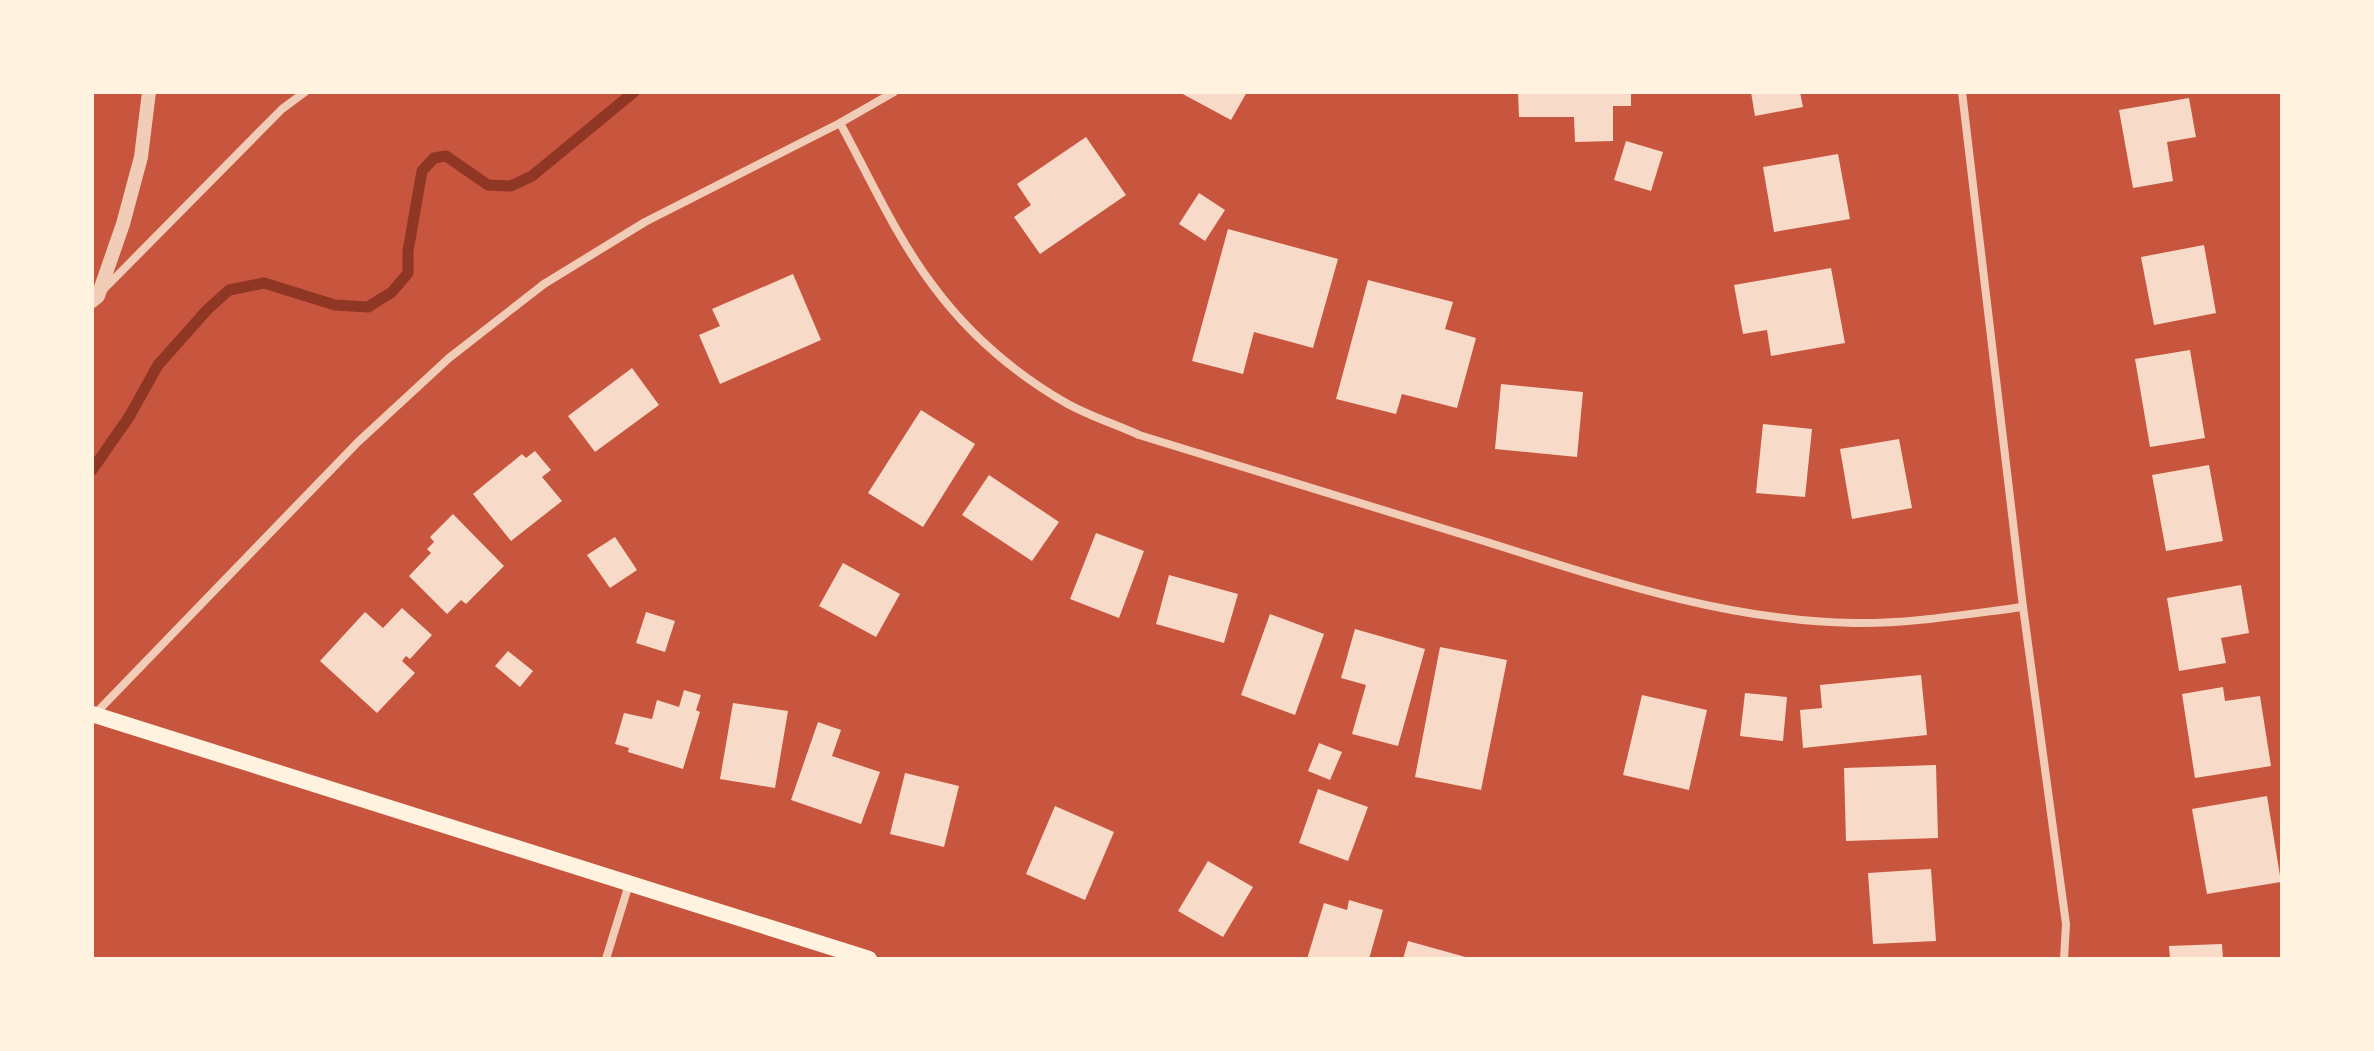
<svg xmlns="http://www.w3.org/2000/svg" width="2374" height="1051" viewBox="0 0 2374 1051" font-family="'Titillium Web',sans-serif">
<style>
.lines{fill:none;stroke-linecap:round;stroke-linejoin:round}
.stream{stroke:#8f3625;stroke-width:11}
.building{fill:#f7dbc8}
.minor{stroke:#f1ccb7;stroke-width:8}
.tertiary{stroke:#f1ccb7;stroke-width:14}
.secondary{stroke:#fff3e0;stroke-width:16}
</style>
<rect width="100%" height="100%" fill="#c8553d"/>
<g class="lines">
<path class="stream" d="M92,470L129,417L158,365L207,310L229,290L264,283L335,305L368,307L392,292L408,273V251L422,171L434,158L446,156L488,185L511,186L532,176L634,92"/>
</g>
<g class="building">
<path d="M1179,92H1247L1231,120Z"/>
<path d="M1518,92H1631V106H1613V141L1575,142L1574,117H1519Z"/>
<path d="M1751,92H1800L1803,107L1755,116Z"/>
<path d="M2189,98L2196,137L2167,142L2173,181L2133,188L2119,110Z"/>
<path d="M1086,137L1126,195L1040,254L1014,217L1031,205L1017,184Z"/>
<path d="M1626,141L1663,152L1651,191L1614,180Z"/>
<path d="M1838,154L1850,219L1774,232L1763,167Z"/>
<path d="M1199,193L1225,210L1205,241L1179,224Z"/>
<path d="M1228,229L1338,259L1313,348L1254,332L1243,374L1192,361Z"/>
<path d="M2204,245L2216,313L2154,325L2141,257Z"/>
<path d="M1831,268L1845,343L1771,356L1767,330L1743,334L1734,285Z"/>
<path d="M793,274L821,340L720,384L699,335L720,326L712,309Z"/>
<path d="M1368,280L1453,302L1445,329L1476,338L1457,408L1402,394L1396,414L1336,399Z"/>
<path d="M2190,350L2205,438L2150,447L2135,359Z"/>
<path d="M632,368L659,405L595,452L568,416Z"/>
<path d="M1501,384L1583,392L1577,457L1495,449Z"/>
<path d="M921,410L975,444L923,527L868,493Z"/>
<path d="M1763,424L1812,429L1805,497L1756,493Z"/>
<path d="M1899,439L1912,508L1852,519L1840,449Z"/>
<path d="M535,451L551,470L542,477L562,501L511,541L473,494L522,454L526,458Z"/>
<path d="M2209,465L2223,541L2166,551L2152,475Z"/>
<path d="M989,475L1059,522L1032,561L962,515Z"/>
<path d="M453,514L504,566L466,604L461,600L447,614L409,576L431,553L427,549L434,542L430,537Z"/>
<path d="M1096,533L1144,551L1119,618L1070,599Z"/>
<path d="M615,537L637,570L610,588L587,555Z"/>
<path d="M843,563L900,594L876,637L819,606Z"/>
<path d="M1169,575L1238,594L1224,643L1156,624Z"/>
<path d="M2241,585L2249,633L2221,638L2226,663L2179,671L2167,598Z"/>
<path d="M402,608L432,635L410,659L406,656L402,661L415,673L377,713L320,661L365,612L383,628Z"/>
<path d="M646,612L675,621L665,652L636,643Z"/>
<path d="M1270,614L1324,634L1295,715L1241,695Z"/>
<path d="M1355,629L1425,649L1398,746L1352,734L1366,685L1341,678Z"/>
<path d="M1440,647L1507,660L1481,790L1415,777Z"/>
<path d="M508,651L533,671L520,687L495,666Z"/>
<path d="M1921,675L1927,735L1803,748L1800,710L1822,708L1820,685Z"/>
<path d="M2223,687L2225,701L2260,696L2271,766L2195,778L2182,694Z"/>
<path d="M684,690L701,695L696,710L700,712L683,769L628,752L629,748L615,744L624,713L652,719L657,700L679,707Z"/>
<path d="M1745,693L1787,697L1783,741L1740,736Z"/>
<path d="M1642,695L1707,710L1689,790L1623,775Z"/>
<path d="M733,703L788,711L775,788L720,779Z"/>
<path d="M818,722L841,730L832,756L880,772L861,824L791,800Z"/>
<path d="M1319,743L1342,752L1330,780L1308,771Z"/>
<path d="M1936,765L1938,838L1846,841L1844,768Z"/>
<path d="M905,773L959,786L944,847L890,834Z"/>
<path d="M1318,789L1368,807L1348,861L1299,843Z"/>
<path d="M2267,796L2281,882L2207,894L2192,809Z"/>
<path d="M1055,806L1114,832L1085,900L1026,874Z"/>
<path d="M1208,861L1253,887L1223,937L1178,911Z"/>
<path d="M1931,869L1936,941L1873,944L1868,873Z"/>
<path d="M1349,900L1383,910L1369,959H1307L1324,903L1347,910Z"/>
<path d="M1408,941L1469,958V959H1403Z"/>
<path d="M2222,944L2223,959H2170L2169,946Z"/>
</g>
<g class="lines">
<g class="minor">
<path d="M1962,92L2023,607L2066,924L2064,959"/>
<path d="M840,123C870,178 896,237 934,287C969,334 1016,374 1066,403C1089,416 1115,424 1139,435C1255,471 1371,507 1487,542C1607,580 1727,621 1854,623C1910,624 1967,614 2023,607"/>
<path d="M103,290L282,109L305,92"/>
<path d="M94,715L358,442L449,358L544,284L645,222L840,123L894,92"/>
<path d="M606,959L629,884"/>
</g>
<path class="tertiary" d="M92,301L98,296L123,224L141,157L149,92"/>
<path class="secondary" d="M92,714L869,959"/>
</g>
<rect width="2374" height="1051" fill="none" stroke="#fff3e0" stroke-width="188"/>
</svg>
